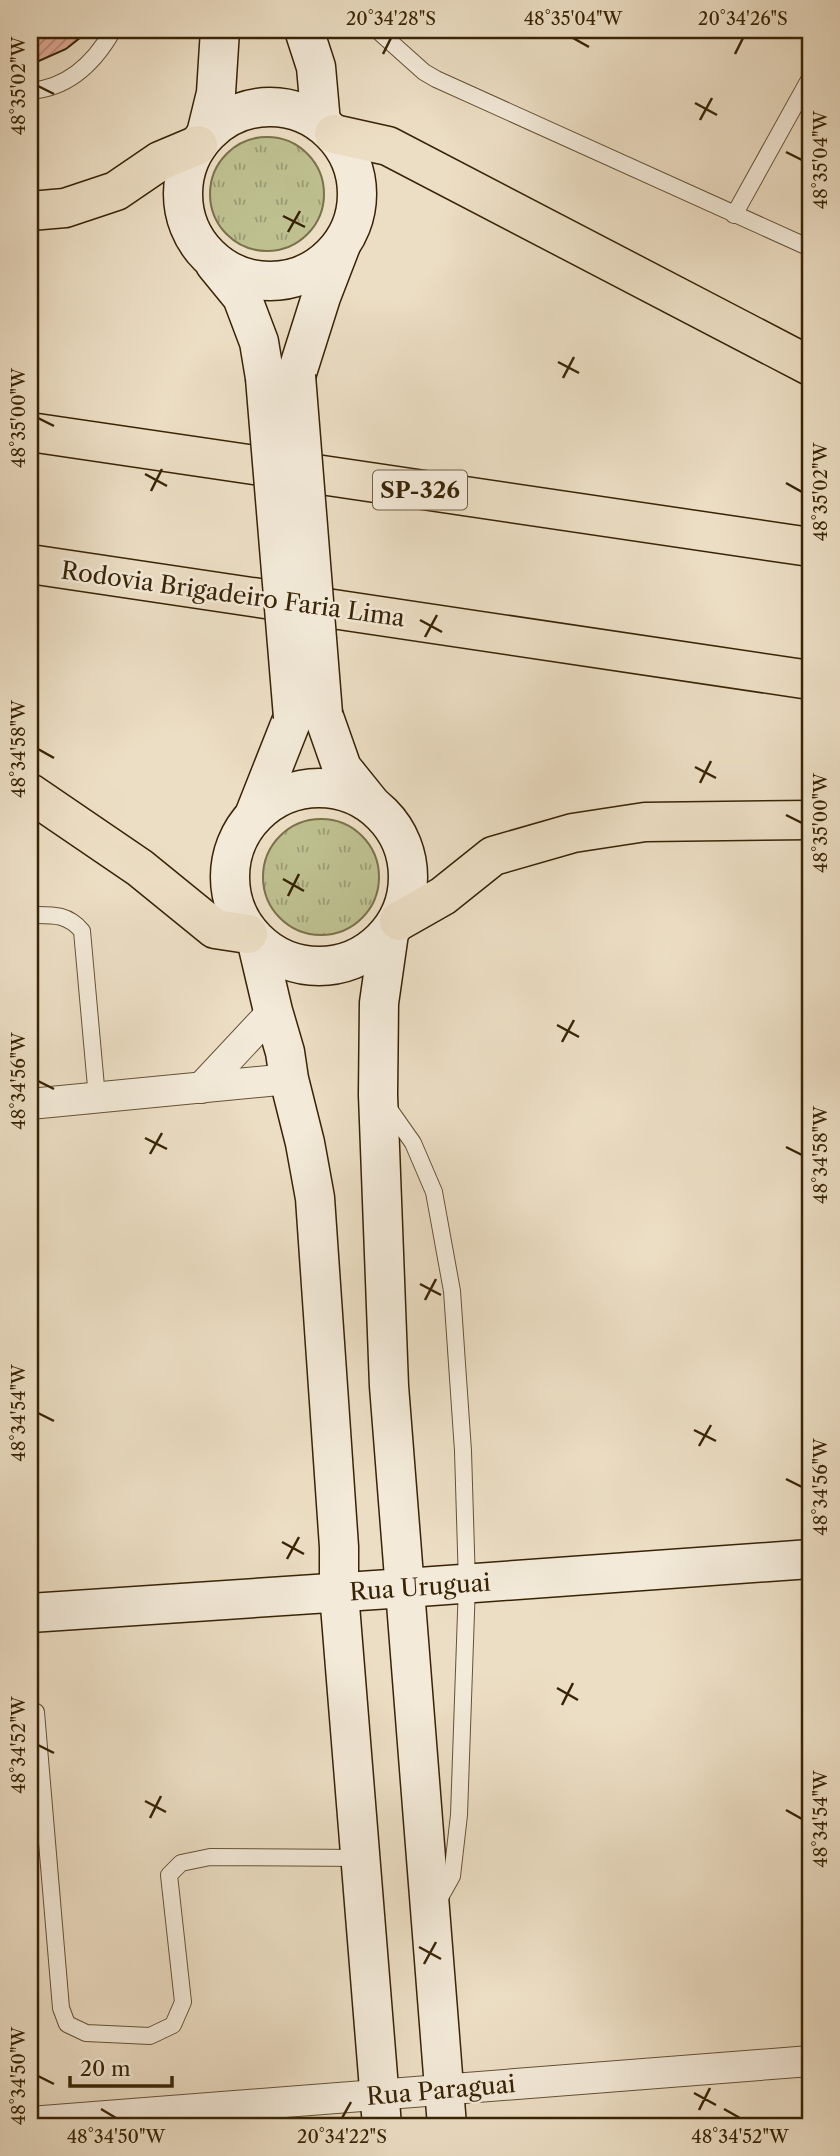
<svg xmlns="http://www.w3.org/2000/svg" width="840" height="2156" viewBox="0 0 840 2156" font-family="'Libre Caslon Text',serif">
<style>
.grass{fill:url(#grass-tufts);stroke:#7b724a;stroke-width:2}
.building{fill:url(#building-hatch);stroke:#382405;stroke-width:2}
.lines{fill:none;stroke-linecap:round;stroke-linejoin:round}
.lane-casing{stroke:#655235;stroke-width:18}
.street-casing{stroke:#655235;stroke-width:32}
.secondary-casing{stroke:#382405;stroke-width:41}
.highway-casing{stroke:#382405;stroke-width:41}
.lane{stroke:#f3ead9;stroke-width:16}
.street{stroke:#f3ead9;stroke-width:30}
.secondary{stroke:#f3ead9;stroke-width:38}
.highway{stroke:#ecdec4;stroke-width:38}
.secondary-bridge-casing{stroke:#382405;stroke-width:41;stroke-linecap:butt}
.secondary-bridge{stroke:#f3ead9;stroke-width:38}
.ticks{fill:none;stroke:#382405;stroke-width:2.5}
.labels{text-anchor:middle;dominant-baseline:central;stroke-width:5;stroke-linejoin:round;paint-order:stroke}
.shield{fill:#f3ead9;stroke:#705f45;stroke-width:2}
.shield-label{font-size:23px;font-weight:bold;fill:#382405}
.street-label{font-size:24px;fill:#382405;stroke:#f3ead9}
.neatline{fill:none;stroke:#382405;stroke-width:2.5}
.ticks-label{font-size:18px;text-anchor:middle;fill:#382405}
</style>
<defs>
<pattern id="grass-tufts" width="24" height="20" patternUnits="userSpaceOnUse" patternTransform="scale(1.75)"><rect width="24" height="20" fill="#bec090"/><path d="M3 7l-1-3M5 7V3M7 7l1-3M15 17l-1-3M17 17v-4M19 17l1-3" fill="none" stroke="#9b9c74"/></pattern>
<pattern id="building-hatch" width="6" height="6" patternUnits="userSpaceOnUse" patternTransform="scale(1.75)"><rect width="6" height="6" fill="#e1ab98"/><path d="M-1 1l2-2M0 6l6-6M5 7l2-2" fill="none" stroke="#b78b7a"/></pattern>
</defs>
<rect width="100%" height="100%" fill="#ecdec4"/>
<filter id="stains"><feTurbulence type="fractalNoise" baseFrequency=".00286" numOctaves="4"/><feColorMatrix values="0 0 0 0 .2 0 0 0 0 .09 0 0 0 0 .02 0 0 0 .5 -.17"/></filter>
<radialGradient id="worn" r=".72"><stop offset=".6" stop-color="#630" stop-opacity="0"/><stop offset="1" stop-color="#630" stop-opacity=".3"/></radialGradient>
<g class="grass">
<circle cx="267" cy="194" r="57"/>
<circle cx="321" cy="877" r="58"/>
</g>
<path class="building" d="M30,30H90L66,49L30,65Z"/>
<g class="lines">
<defs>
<g id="lane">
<path d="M377,30L424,72L436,79L810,248"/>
<path d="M30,91C69,88 95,62 113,30"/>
<path d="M734,215L810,78"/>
<path d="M30,915C51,915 67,913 82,931L97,1098"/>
<path d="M387,1106L413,1143L434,1192L452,1291L463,1451L467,1584L459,1815L452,1876L438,1901"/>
<path d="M36,1712L61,2008L67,2024L86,2033L150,2036L173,2025L183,2002L169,1875L181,1863L210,1857L362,1858"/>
</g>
<g id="street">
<path d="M201,1088L273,1011"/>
<path d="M30,1104L289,1079"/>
<path d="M30,2122L810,2061"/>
</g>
<g id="secondary">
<path d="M304,30L316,67L321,123"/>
<circle cx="270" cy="194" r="87"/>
<path d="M206,134L216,93L220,30"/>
<path d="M215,264L242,297L259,342L265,378"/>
<path d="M296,376L321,297L341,245"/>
<path d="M323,714L342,768L371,804"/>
<circle cx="319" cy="877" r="89"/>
<path d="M255,813L293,717"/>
<path d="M389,933L379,1003L378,1095L389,1386L447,2126"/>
<path d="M257,943L273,1011L285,1052L289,1079L305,1143L315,1198L339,1547V1593L382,2126"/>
<path d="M30,1613L405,1588L810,1559"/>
</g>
<g id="highway">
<path d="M334,134L388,146L810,366"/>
<path d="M30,211L65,208L116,191L160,161L198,145"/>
<path d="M30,432L810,547"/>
<path d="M30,564L810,680"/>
<path d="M30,793L140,868L215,929L248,934"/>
<path d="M399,921L443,896L493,856L573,833L645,822L810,820"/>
</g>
</defs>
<use href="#lane" class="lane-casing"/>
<use href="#street" class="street-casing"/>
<use href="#secondary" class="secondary-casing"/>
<use href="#highway" class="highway-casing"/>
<use href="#lane" class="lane"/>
<use href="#street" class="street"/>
<use href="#secondary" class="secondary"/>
<use href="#highway" class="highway"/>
<defs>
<g id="secondary-bridge">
<path d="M296,376L323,714"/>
<path d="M265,378L293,717"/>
</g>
</defs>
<use href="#secondary-bridge" class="secondary-bridge-casing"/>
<use href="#secondary-bridge" class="secondary-bridge"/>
</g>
<path class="ticks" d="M573,38L589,47M383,54L391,38M735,54L743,38M38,86L54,94M695,103L717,115M700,120L712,98M786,152L802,160M283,216L305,227M288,232L300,211M558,362L579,373M563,378L574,357M38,418L54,426M145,474L167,486M786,483L802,492M151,491L162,469M420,620L442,632M425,637L437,615M38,749L54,758M695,767L716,778M700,783L711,761M786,815L802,823M283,879L304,891M288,896L299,874M557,1025L579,1037M562,1042L574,1020M38,1081L54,1089M145,1138L167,1149M786,1147L802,1155M150,1154L162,1133M420,1284L441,1295M425,1300L436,1279M38,1413L54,1421M694,1430L716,1441M699,1446L711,1425M786,1479L802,1487M282,1542L304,1554M287,1559L299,1537M557,1688L578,1700M562,1705L573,1683M38,1745L54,1753M145,1801L166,1812M786,1810L802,1819M150,1818L161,1796M419,1947L441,1959M424,1964L436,1942M38,2076L54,2084M694,2093L716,2105M101,2109L116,2118M724,2109L740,2118M699,2110L710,2088M342,2118L351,2102"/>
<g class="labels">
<rect class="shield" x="373" y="470.5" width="94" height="39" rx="5"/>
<g class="shield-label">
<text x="420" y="490">SP-326</text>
</g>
<g class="street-label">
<text transform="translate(233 594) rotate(8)">Rodovia Brigadeiro Faria Lima</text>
<text transform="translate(420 1587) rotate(-4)">Rua Uruguai</text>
<text transform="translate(441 2090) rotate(-5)">Rua Paraguai</text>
</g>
</g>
<rect width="840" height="2156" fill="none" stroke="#ecdec4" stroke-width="77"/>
<path d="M70 2076v10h102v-10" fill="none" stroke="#382405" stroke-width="3.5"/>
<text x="80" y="2076" font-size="21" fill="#382405" stroke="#f3ead9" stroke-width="5" paint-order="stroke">20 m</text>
<rect x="38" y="38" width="764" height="2080" class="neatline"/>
<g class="ticks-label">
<text x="391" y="25">20°34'28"S</text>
<text x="573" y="25">48°35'04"W</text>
<text x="743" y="25">20°34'26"S</text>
<text transform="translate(19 86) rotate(-90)" y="6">48°35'02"W</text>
<text transform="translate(821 160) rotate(-90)" y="6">48°35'04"W</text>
<text transform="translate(19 418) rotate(-90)" y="6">48°35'00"W</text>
<text transform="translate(821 492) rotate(-90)" y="6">48°35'02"W</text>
<text transform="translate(19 749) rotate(-90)" y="6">48°34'58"W</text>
<text transform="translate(821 823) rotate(-90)" y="6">48°35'00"W</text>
<text transform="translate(19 1081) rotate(-90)" y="6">48°34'56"W</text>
<text transform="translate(821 1155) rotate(-90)" y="6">48°34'58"W</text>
<text transform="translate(19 1413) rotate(-90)" y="6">48°34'54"W</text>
<text transform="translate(821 1487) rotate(-90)" y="6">48°34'56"W</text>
<text transform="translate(19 1745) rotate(-90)" y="6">48°34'52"W</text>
<text transform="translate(821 1819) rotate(-90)" y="6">48°34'54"W</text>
<text transform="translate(19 2076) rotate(-90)" y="6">48°34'50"W</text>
<text x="116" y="2143">48°34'50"W</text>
<text x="342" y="2143">20°34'22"S</text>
<text x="740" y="2143">48°34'52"W</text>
</g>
<rect width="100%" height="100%" filter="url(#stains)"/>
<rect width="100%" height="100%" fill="url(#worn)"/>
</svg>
